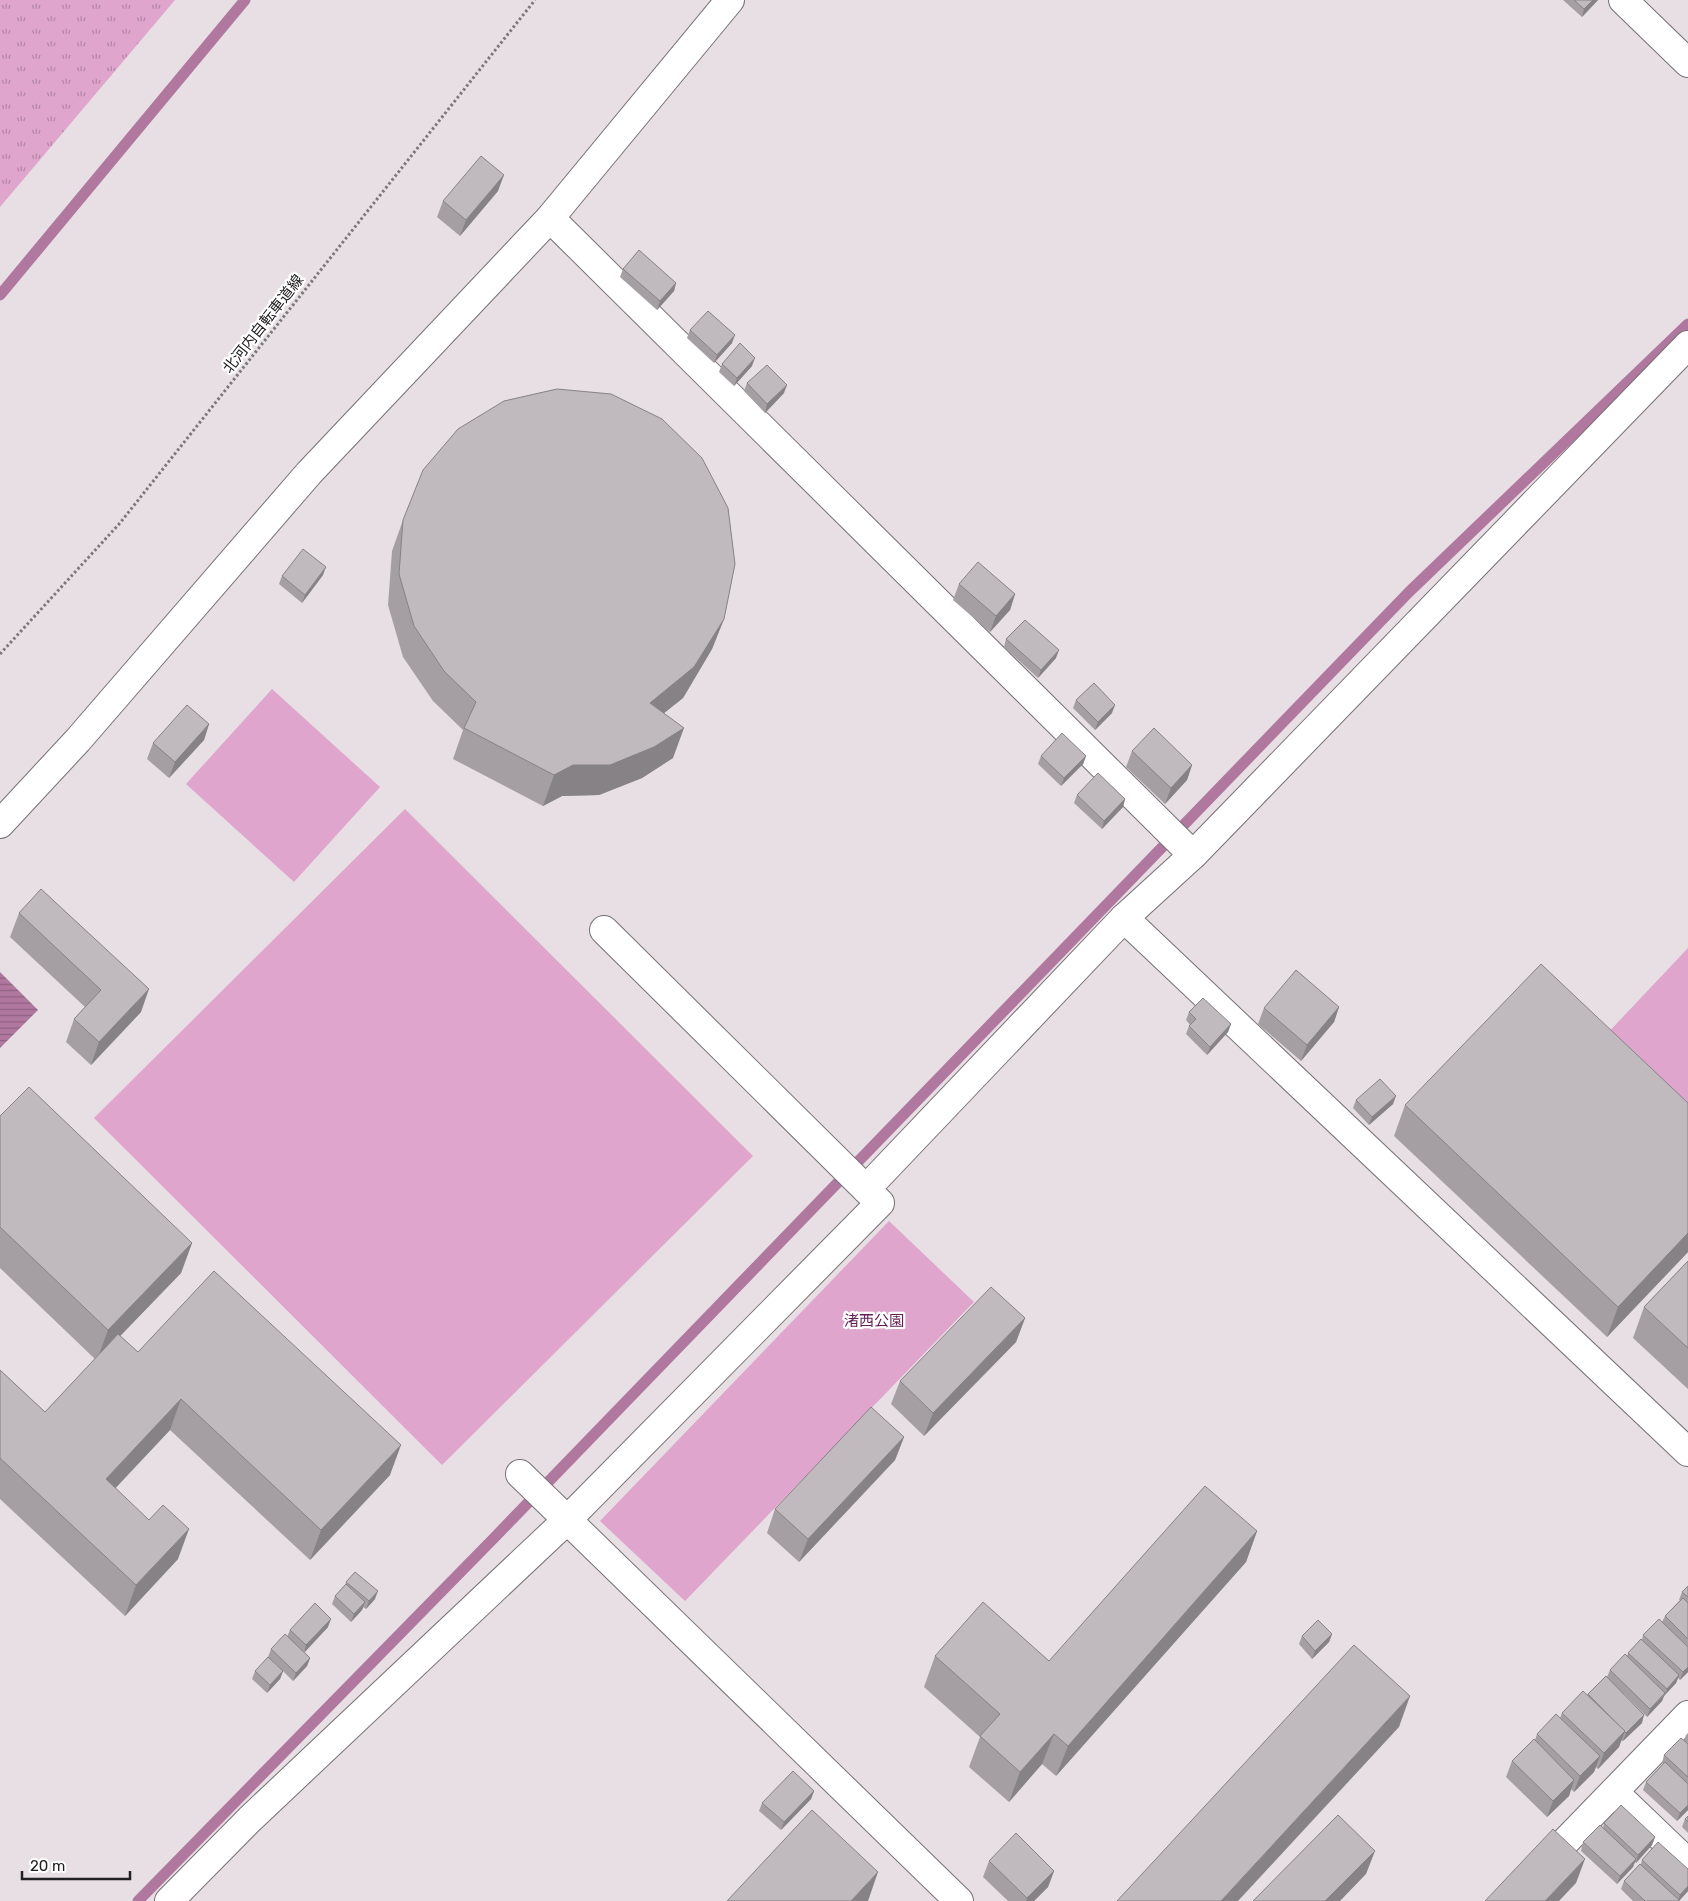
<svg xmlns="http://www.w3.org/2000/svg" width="1688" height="1901" viewBox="0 0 1688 1901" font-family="Rubik,'Noto Sans JP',sans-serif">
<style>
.grass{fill:url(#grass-tufts)}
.green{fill:#e0a5cd}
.water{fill:url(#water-rules)}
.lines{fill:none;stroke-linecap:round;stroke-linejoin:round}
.stream{stroke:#b0779f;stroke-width:11}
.minor-casing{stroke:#767074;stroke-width:30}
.path{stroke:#7c777a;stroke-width:3;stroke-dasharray:2.5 2.5;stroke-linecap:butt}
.minor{stroke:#fff;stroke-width:28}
.wall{fill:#a59fa3}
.shaded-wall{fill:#868285}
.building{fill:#c0b9be;stroke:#868285}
.labels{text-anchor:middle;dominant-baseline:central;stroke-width:4.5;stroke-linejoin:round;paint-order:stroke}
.street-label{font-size:15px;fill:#232022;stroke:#fff}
.park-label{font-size:15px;fill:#621d52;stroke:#fff}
</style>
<defs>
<pattern id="grass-tufts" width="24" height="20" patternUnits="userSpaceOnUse" patternTransform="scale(1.25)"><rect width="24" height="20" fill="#e0a5cd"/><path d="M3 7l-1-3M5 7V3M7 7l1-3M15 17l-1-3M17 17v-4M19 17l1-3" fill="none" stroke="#b586a6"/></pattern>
<pattern id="water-rules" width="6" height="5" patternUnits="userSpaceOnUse" patternTransform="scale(1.25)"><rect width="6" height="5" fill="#b0779f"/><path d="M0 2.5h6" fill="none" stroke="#8f6181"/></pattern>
</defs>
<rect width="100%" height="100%" fill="#e7dfe4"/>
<path class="grass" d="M0,0H175L0,207Z"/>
<g class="green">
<path d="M272,689L380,787L294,882L186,784Z"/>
<path d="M405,809L753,1156L442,1465L94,1118Z"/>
<path d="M1688,948V1120L1602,1039Z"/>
<path d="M889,1221L974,1302L685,1601L600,1521Z"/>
</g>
<path class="water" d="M0,972L38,1010L0,1048Z"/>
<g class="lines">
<g class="stream">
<path d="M0,295L245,0"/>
<path d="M138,1901L494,1538L1409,592L1688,324"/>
</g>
<defs>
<g id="minor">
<path d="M1623,0L1688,63"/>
<path d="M550,218L1193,855"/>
<path d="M0,824L78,740L309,473L550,218L730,0"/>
<path d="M1124,918L1688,1452"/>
<path d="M866,1189L1124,918L1193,855L1688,345"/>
<path d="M520,1474L959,1901"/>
<path d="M1614,1792L1688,1863"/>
<path d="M1564,1843L1688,1715"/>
<path d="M169,1901L250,1819L568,1519L880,1203L604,930"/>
</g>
</defs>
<use href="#minor" class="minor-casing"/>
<path class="path" d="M0,654L120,523L535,0"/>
<use href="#minor" class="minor"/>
</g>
<g class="wall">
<path d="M1563,0H1598L1582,17Z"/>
<path d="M498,191L460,236L437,217L443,201Z"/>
<path d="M623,269L676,283L674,291L657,310L620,277Z"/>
<path d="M690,330L732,343L714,363L687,338Z"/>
<path d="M722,364L752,366L734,386L719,372Z"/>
<path d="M747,383L784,393L765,413L744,391Z"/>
<path d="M403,520L724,619L712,649L683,698L664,713L673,758L642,778L599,795L562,796L543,806L453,759L463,730L433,701L403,657L388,605L392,551Z"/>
<path d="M323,575L302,603L279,584L282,576Z"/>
<path d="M959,584L1015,594L1010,610L990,632L953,600Z"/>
<path d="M1006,639L1056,658L1038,678L1004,647Z"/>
<path d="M1076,700L1112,713L1095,730L1073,708Z"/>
<path d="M209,724L204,740L169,778L147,759L153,743Z"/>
<path d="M1132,751L1192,765L1187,780L1165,804L1126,767Z"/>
<path d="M1041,756H1086L1083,764L1061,786L1038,764Z"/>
<path d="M1077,795L1125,799L1123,807L1102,829L1074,803Z"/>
<path d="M19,913L141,1012L91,1065L66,1042L74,1019L85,1007L10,937Z"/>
<path d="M1339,1007L1334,1022L1301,1061L1258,1024L1264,1008Z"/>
<path d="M1189,1012L1231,1024L1228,1032L1207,1055L1186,1034L1189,1026L1190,1025L1186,1020Z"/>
<path d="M1356,1100L1393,1104L1369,1125L1353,1108Z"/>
<path d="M1688,1103V1252L1607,1337L1394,1136L1405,1105Z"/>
<path d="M0,1116L192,1243L181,1273L120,1336L138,1352L390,1475L310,1560L170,1430L115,1488L178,1559L125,1616L0,1499V1370L45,1412L95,1359L0,1268Z"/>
<path d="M1688,1261V1389L1633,1338L1644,1307Z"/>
<path d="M1025,1318L1016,1342L924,1436L891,1404L900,1381Z"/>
<path d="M904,1437L895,1460L799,1562L767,1533L775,1509Z"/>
<path d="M1257,1531L1246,1562L1056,1776L1042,1764L1009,1802L969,1767L980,1737L924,1687L935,1656L1049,1661Z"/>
<path d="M346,1582L375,1599L366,1609L363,1607L362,1610L351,1622L332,1604L335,1596L345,1585Z"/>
<path d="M1688,1586V1672L1680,1680L1678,1678L1676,1683L1664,1696L1662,1701L1647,1717L1623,1693L1642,1723L1623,1741L1621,1740L1619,1747L1598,1769L1596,1767L1594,1772L1574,1792L1571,1789L1569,1796L1547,1817L1506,1777L1512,1761L1535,1740L1537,1734L1560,1718L1562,1713L1587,1695L1588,1694L1607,1677L1610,1670L1627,1656L1628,1653L1642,1640L1643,1635L1662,1622L1665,1616L1680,1600H1679L1682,1592Z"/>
<path d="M328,1627L304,1652L310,1658L307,1666L293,1681L283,1671L280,1679L267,1693L252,1679L255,1671L279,1667L268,1657L271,1649L287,1637L290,1630Z"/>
<path d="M1332,1634L1329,1642L1312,1659L1299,1644L1302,1636Z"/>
<path d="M1688,1733V1810L1677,1821L1643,1790L1646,1782L1663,1764L1662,1763L1664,1755L1684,1740L1686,1735Z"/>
<path d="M814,1791L811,1799L781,1830L759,1811L762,1803Z"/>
<path d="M1688,1816V1833L1682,1827L1685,1819Z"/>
<path d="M1604,1823L1655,1837L1652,1845L1636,1863L1635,1862L1633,1867L1617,1884L1581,1851L1583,1842L1603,1828Z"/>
<path d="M1642,1860L1688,1891L1679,1901H1633L1621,1889L1624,1881L1641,1864Z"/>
<path d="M989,1861L1054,1871L1048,1887L1034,1901H1008L983,1877Z"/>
</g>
<g class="shaded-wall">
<path d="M1593,0H1598L1582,17L1584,9Z"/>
<path d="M504,175L498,191L460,236L466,220Z"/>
<path d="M676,283L674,291L657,310L660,301Z"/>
<path d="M735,335L732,343L714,363L717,355Z"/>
<path d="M755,358L752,366L734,386L737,378Z"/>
<path d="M787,385L784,393L765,413L767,404Z"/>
<path d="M326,567L323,575L302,603L305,595Z"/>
<path d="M1015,594L1010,610L990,632L996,616Z"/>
<path d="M724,619L712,649L683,698L639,733L650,703Z"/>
<path d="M1059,650L1056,658L1038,678L1041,670Z"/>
<path d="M1115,705L1112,713L1095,730L1098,722Z"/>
<path d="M209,724L204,740L169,778L175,762Z"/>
<path d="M684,728L673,758L642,778L599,795L562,796L543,806L554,775L573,765Z"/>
<path d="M1086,756L1083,764L1061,786L1064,778Z"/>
<path d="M1192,765L1187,780L1165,804L1171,788Z"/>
<path d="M1125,799L1123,807L1102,829L1104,821Z"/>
<path d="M149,989L141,1012L91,1065L99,1042Z"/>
<path d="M1339,1007L1334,1022L1301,1061L1307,1045Z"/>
<path d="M1231,1024L1228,1032L1207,1055L1210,1047Z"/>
<path d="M1396,1096L1393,1104L1369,1125L1372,1117Z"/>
<path d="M1688,1233V1252L1607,1337L1618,1307Z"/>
<path d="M192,1243L181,1273L97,1360L108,1330Z"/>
<path d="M1025,1318L1016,1342L924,1436L933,1413Z"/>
<path d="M181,1399L170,1430L95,1510L106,1479Z"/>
<path d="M904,1437L895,1460L799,1562L808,1539Z"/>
<path d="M401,1445L390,1475L310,1560L321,1530Z"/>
<path d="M189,1529L178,1559L125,1616L136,1585Z"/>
<path d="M1257,1531L1246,1562L1056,1776L1068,1746Z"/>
<path d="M378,1591L375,1599L366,1609L369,1601Z"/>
<path d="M365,1602L362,1610L351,1622L354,1614Z"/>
<path d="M331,1619L328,1627L304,1653L306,1645Z"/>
<path d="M1332,1634L1329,1642L1312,1659L1315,1651Z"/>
<path d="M310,1658L307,1666L293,1681L296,1673Z"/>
<path d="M1688,1667V1672L1680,1680L1683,1672Z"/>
<path d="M283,1671L280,1679L267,1693L270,1685Z"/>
<path d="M1679,1675L1676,1683L1664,1696L1662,1701L1647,1717L1650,1709L1665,1694L1667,1689Z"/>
<path d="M1410,1696L1399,1727L1238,1901H1221Z"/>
<path d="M1644,1715L1642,1723L1623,1741L1626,1733Z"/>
<path d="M1625,1731L1619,1747L1598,1769L1604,1753Z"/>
<path d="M1054,1734L1042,1764L1009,1802L1020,1772Z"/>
<path d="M1600,1756L1594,1772L1574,1792L1580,1776Z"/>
<path d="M1574,1780L1569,1796L1547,1817L1553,1801Z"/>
<path d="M814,1791L811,1799L781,1830L784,1822Z"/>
<path d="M1688,1805V1810L1677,1821L1680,1813Z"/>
<path d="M1655,1837L1652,1845L1636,1863L1638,1855Z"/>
<path d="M1375,1851L1366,1874L1340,1901H1325Z"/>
<path d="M1585,1859L1576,1883L1559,1901H1545Z"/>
<path d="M1636,1859L1633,1867L1617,1884L1620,1876Z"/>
<path d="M1054,1871L1048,1887L1034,1901H1026L1027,1898Z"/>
<path d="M878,1872L868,1901H851Z"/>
<path d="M1688,1886V1891L1679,1901H1678L1680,1895Z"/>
</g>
<g class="building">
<path d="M1574,0H1593L1584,9Z"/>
<path d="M481,156L504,175L466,220L443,201Z"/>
<path d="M639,250L676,283L660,301L623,269Z"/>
<path d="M708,311L735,335L717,355L690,330Z"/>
<path d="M740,343L755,358L737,378L722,364Z"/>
<path d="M767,365L787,385L767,404L747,383Z"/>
<path d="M557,389L611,394L662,419L702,458L728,508L735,564L724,619L694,667L650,703L684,728L654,747L610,765H573L554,775L464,728L476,702L444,671L414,626L399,574L403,520L423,470L458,429L504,401Z"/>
<path d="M303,549L326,567L305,595L282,576Z"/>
<path d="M978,562L1015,594L996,616L959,584Z"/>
<path d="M1025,620L1059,650L1041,670L1006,639Z"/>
<path d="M1094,683L1115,705L1098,722L1076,700Z"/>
<path d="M187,705L209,724L175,762L153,743Z"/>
<path d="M1154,728L1192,765L1171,788L1132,751Z"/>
<path d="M1062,733L1086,756L1064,778L1041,756Z"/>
<path d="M1098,773L1125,799L1104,821L1077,795Z"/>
<path d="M41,889L149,989L99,1042L74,1019L101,990L19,913Z"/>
<path d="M1541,964L1688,1103V1233L1618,1307L1405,1105Z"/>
<path d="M1296,970L1339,1007L1307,1045L1264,1008Z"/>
<path d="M1203,998L1231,1024L1210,1047L1189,1026L1196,1019L1189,1012Z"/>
<path d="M1380,1079L1396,1096L1372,1117L1356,1100Z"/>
<path d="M29,1087L192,1243L108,1330L0,1227V1116Z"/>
<path d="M1688,1261V1348L1644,1307Z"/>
<path d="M214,1271L401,1445L321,1530L181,1399L106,1479L149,1520L163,1505L189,1529L136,1585L0,1458V1370L45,1412L118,1334L138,1352Z"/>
<path d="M991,1287L1025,1318L933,1413L900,1381Z"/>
<path d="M871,1407L904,1437L808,1539L775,1509Z"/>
<path d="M1205,1486L1257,1531L1068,1746L1054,1734L1020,1772L980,1736L1000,1714L935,1656L983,1602L1049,1661Z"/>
<path d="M355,1572L378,1591L369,1601L346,1582Z"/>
<path d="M346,1584L365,1602L354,1614L335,1596Z"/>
<path d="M1688,1586V1597L1682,1592Z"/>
<path d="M1683,1598L1688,1603V1639L1665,1616Z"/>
<path d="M315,1603L331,1619L306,1645L290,1630Z"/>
<path d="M1659,1619L1688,1647V1667L1683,1672L1643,1635Z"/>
<path d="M1318,1620L1332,1634L1315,1651L1302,1636Z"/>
<path d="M285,1634L310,1658L296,1673L271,1649Z"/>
<path d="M1641,1639L1679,1675L1667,1689L1628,1653Z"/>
<path d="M1354,1645L1410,1696L1221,1901H1117Z"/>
<path d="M1625,1654L1665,1693L1650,1709L1610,1670Z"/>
<path d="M268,1657L283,1671L270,1685L255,1671Z"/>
<path d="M1606,1676L1644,1715L1626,1733L1588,1694Z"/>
<path d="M1583,1691L1625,1731L1604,1753L1562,1713Z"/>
<path d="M1556,1714L1600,1756L1580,1776L1537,1734Z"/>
<path d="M1681,1738L1688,1744V1777L1664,1755Z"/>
<path d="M1534,1739L1574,1780L1553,1801L1512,1761Z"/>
<path d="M1665,1762L1688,1784V1805L1680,1813L1646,1782Z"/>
<path d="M793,1771L814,1791L784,1822L762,1803Z"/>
<path d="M1621,1805L1655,1837L1638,1855L1604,1823Z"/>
<path d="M812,1810L878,1872L851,1901H727Z"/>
<path d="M1338,1815L1375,1851L1325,1901H1253Z"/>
<path d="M1688,1816V1822L1685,1819Z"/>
<path d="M1600,1825L1636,1859L1620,1876L1583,1842Z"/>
<path d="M1553,1829L1585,1859L1545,1901H1485Z"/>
<path d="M1016,1833L1054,1871L1027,1898L989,1861Z"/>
<path d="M1658,1842L1688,1869V1886L1680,1895L1642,1860Z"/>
<path d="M1640,1864L1679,1900L1678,1901H1645L1624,1881Z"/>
</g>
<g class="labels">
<g class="street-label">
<text transform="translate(263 324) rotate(-52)">北河内自転車道線</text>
</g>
<g class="park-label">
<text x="874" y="1321">渚西公園</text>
</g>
</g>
<path d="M22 1871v8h108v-8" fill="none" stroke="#232022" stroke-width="2.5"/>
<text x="30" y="1871" font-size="15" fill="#232022" stroke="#ffffff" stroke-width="4" paint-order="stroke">20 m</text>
</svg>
